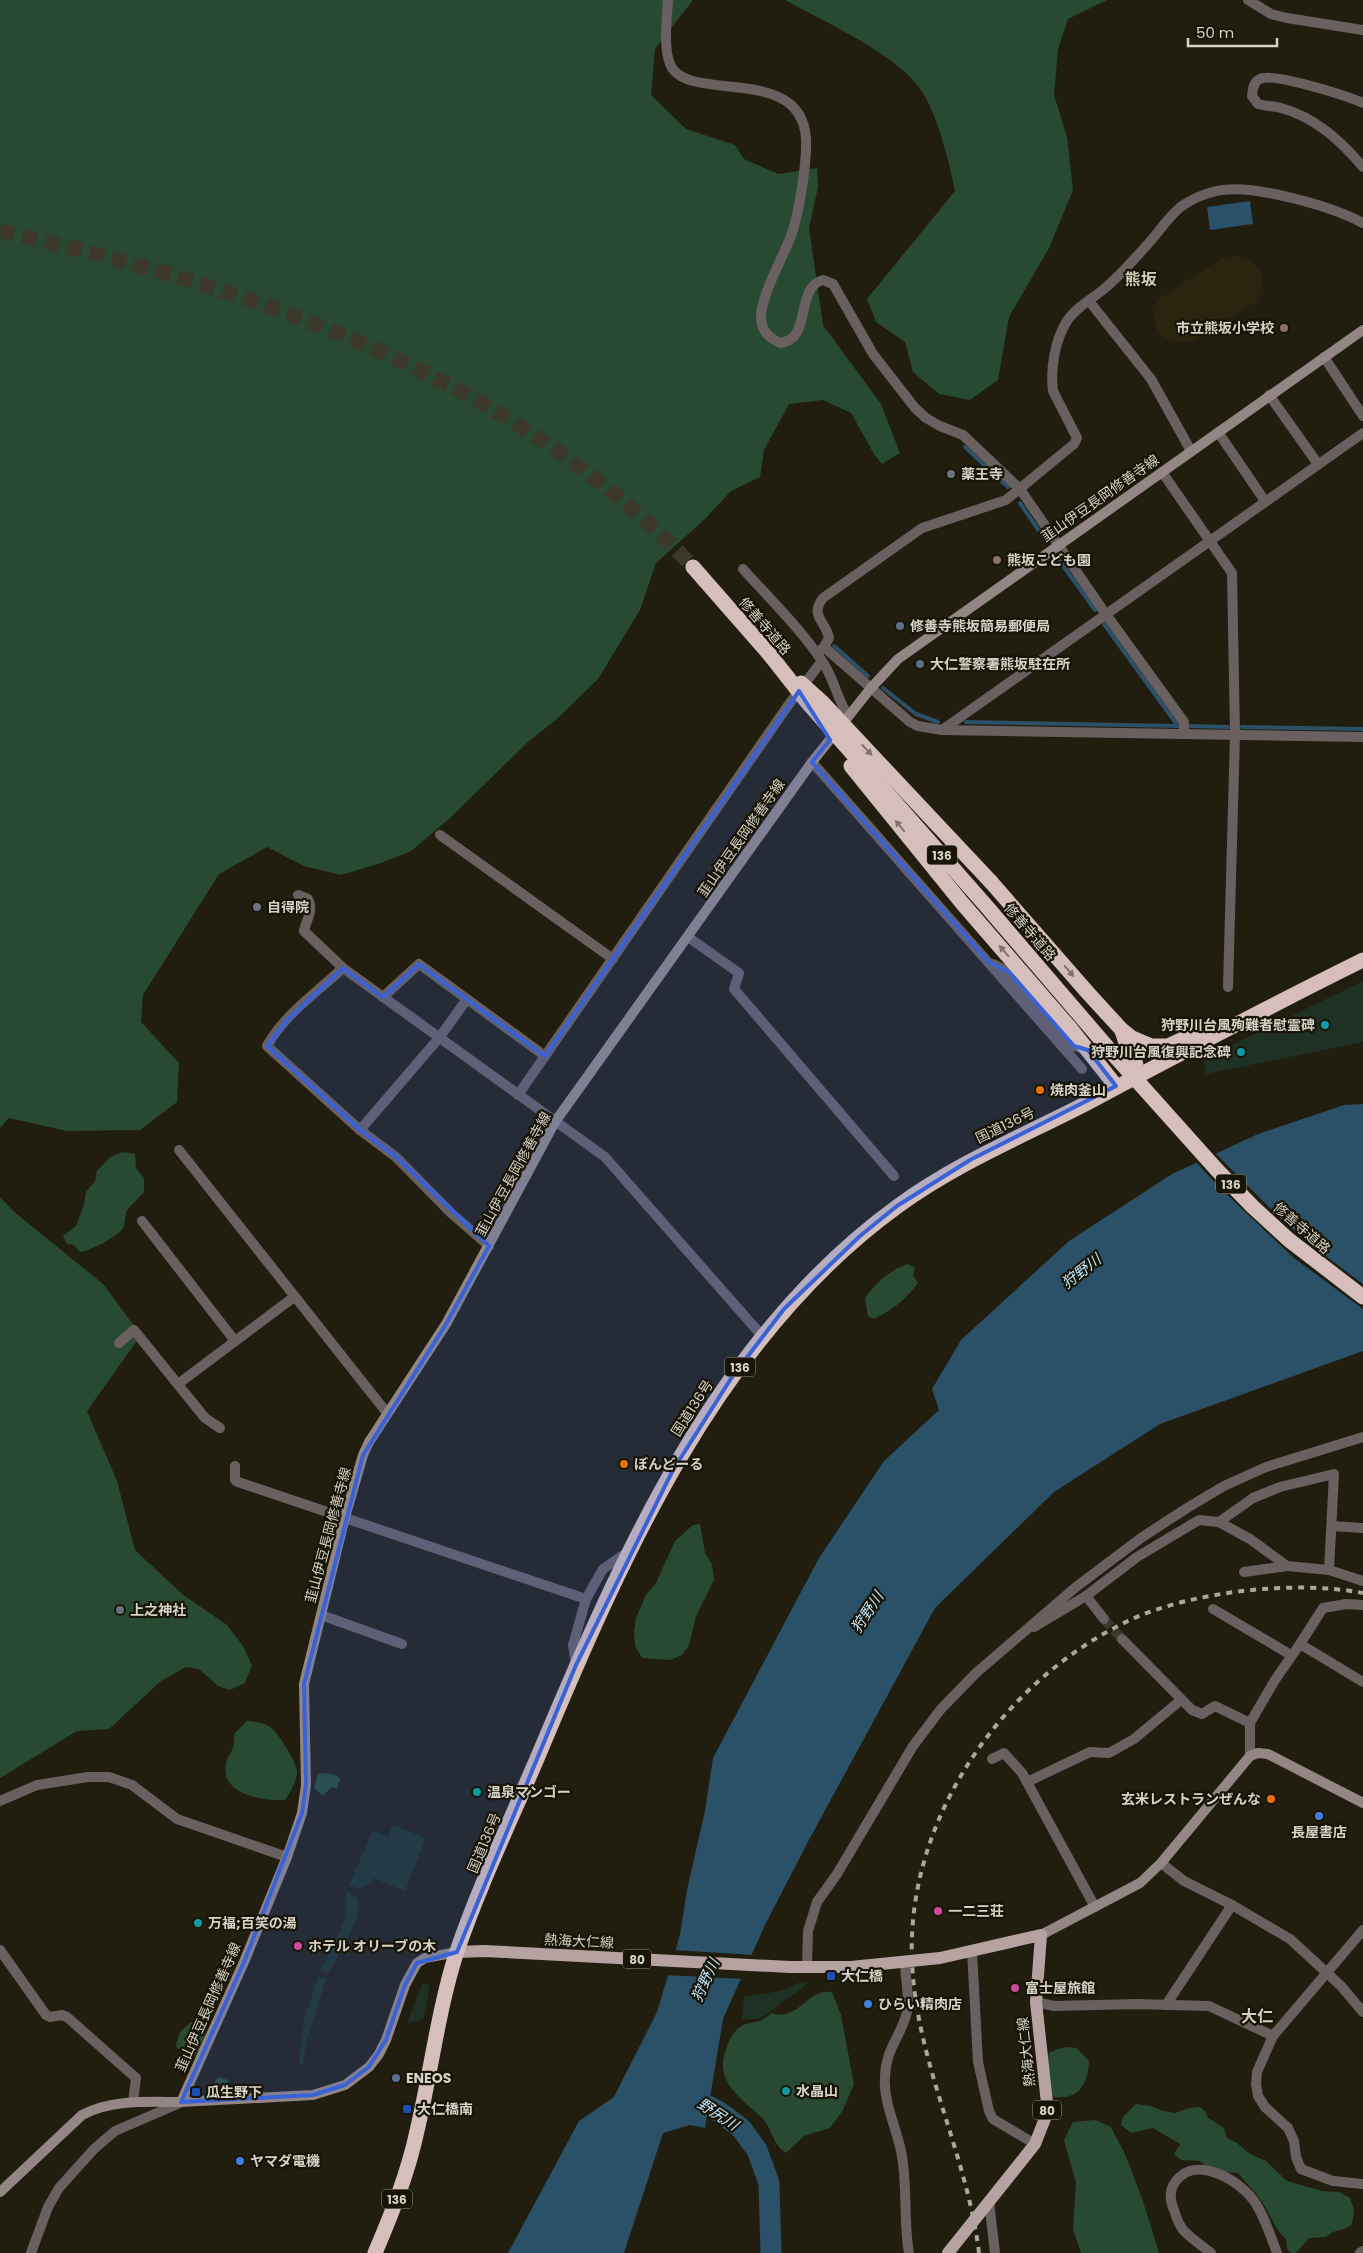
<svg xmlns="http://www.w3.org/2000/svg" width="1363" height="2253" viewBox="0 0 1363 2253" font-family="Poppins,'Noto Sans JP',sans-serif">
<style>
.built{fill:#2a240e}
.green{fill:#1e3124}
.forest{fill:#284a32}
.water{fill:#2a5167}
.pier{fill:#211d0f}
.lines{fill:none;stroke-linecap:round;stroke-linejoin:round}
.stream{stroke:#2a5167;stroke-width:4}
.river{stroke:#2a5167;stroke-width:21}
.street-tunnel{stroke:#3c382b;stroke-width:10;stroke-dasharray:10 5;stroke-linecap:butt}
.highway-tunnel{stroke:#3c382b;stroke-width:15;stroke-dasharray:15 8;stroke-linecap:butt}
.street{stroke:#69605f;stroke-width:10}
.secondary{stroke:#948684;stroke-width:10}
.primary{stroke:#b6a3a1;stroke-width:12}
.highway{stroke:#d5bebc;stroke-width:15}
.rail{stroke:#aaa79d;stroke-width:4;stroke-dasharray:6 6;stroke-linecap:butt}
.highway-bridge{stroke:#d5bebc;stroke-width:15}
.oneway{fill:#80726a}
.marked{fill:#3962d6;fill-opacity:0.2;stroke:#3962d6;stroke-width:4;stroke-linejoin:round}
.education-dot{fill:#8d6e63;stroke:#181406;stroke-width:2}
.worship-dot{fill:#6b7280;stroke:#181406;stroke-width:2}
.service-dot{fill:#5c6f8a;stroke:#181406;stroke-width:2}
.culture-dot{fill:#0f9aa8;stroke:#181406;stroke-width:2}
.food-dot{fill:#e8710a;stroke:#181406;stroke-width:2}
.shop-dot{fill:#3f7fe0;stroke:#181406;stroke-width:2}
.hotel-dot{fill:#d1479c;stroke:#181406;stroke-width:2}
.transit-dot{fill:#1a4fb4;stroke:#181406;stroke-width:2}
.labels{text-anchor:middle;dominant-baseline:central;stroke-width:4.5;stroke-linejoin:round;paint-order:stroke}
.shield{fill:#181406;stroke:#9c998e;stroke-width:1}
.shield-label{font-size:12px;font-weight:bold;fill:#d5d2c9}
.poi-label{font-size:14px;font-weight:bold;fill:#d5d2c9;stroke:#181406;text-anchor:start}
.street-label{font-size:14px;fill:#d5d2c9;stroke:#181406}
.water-label{font-size:15px;font-style:italic;fill:#bfe6fe;stroke:#181406}
.quarter-label{font-size:16px;font-weight:bold;fill:#d4cfbc;stroke:#181406}
</style>
<rect width="100%" height="100%" fill="#211d0f"/>
<path class="built" d="M1235,256L1253,262L1261,273L1263,288L1257,301L1194,341L1175,343L1163,337L1156,328L1154,313L1156,304L1162,297L1222,258Z"/>
<g class="green">
<path d="M1363,981V1042L1206,1074L1203,1059Z"/>
<path d="M393,1825L426,1838L405,1891L373,1878L370,1883L360,1889L349,1885L373,1830L388,1836Z"/>
<path d="M347,1891L357,1898C366,1913 337,1959 328,1973L320,1970C328,1954 354,1913 345,1897Z"/>
<path d="M318,1976L326,1979L307,2040L303,2064L299,2063L304,2020Z"/>
<path d="M800,1982L809,1983L764,2016L756,2019H742L744,1996C764,1994 782,1993 800,1982Z"/>
<path d="M422,1984L430,1985L423,2020L407,2023Z"/>
</g>
<g class="forest">
<path d="M0,0H693L655,49L651,95L686,129L735,145L744,159L778,174L817,168L818,187L809,228L823,325L881,404L900,453L882,464L874,454L851,413L823,400L789,404L764,450L760,477L731,491L704,520L656,563L640,610L598,679L558,718L528,742L449,819L411,851L381,863L341,875L304,866L267,847L219,874L143,995L141,1022L179,1063L177,1102L140,1130L67,1131L9,1118L0,1128Z"/>
<path d="M785,0H1107L1068,19L1058,49L1054,95L1067,137L1073,190L1049,248L1009,317L998,380L970,400L939,394L913,372L905,342L876,322L867,299L955,191C949,161 939,120 923,93C901,56 823,21 785,0Z"/>
<path d="M122,1152L135,1154L136,1168L144,1178V1192C139,1198 133,1203 128,1209C124,1214 126,1222 123,1228C117,1237 90,1251 80,1252L74,1245L67,1244L63,1236L76,1226L84,1205L86,1192L95,1181L97,1171L109,1158Z"/>
<path d="M0,1197L13,1211L103,1284L141,1335L87,1411L117,1481L135,1550L182,1594L227,1625L243,1646L252,1665L245,1683L230,1690L218,1686L199,1669L186,1667L161,1681L109,1729L77,1731L0,1778Z"/>
<path d="M908,1264L915,1268L913,1275L918,1283C906,1299 893,1310 874,1319L868,1316L865,1298C877,1282 888,1271 908,1264Z"/>
<path d="M700,1524L705,1553L712,1564L714,1580L696,1616L689,1645L682,1655L670,1660L642,1658L635,1646L634,1631L636,1618L646,1595L656,1583L675,1541L693,1525Z"/>
<path d="M247,1721C256,1722 262,1722 270,1727C277,1731 298,1764 297,1772C297,1781 290,1793 285,1800C263,1801 220,1795 226,1764C228,1752 236,1752 234,1734Z"/>
<path d="M328,1773L337,1776L340,1779L337,1789L332,1787L322,1796L314,1787L318,1774Z"/>
<path d="M832,1992L841,2015L854,2084L843,2110L830,2128L804,2136L786,2153C772,2145 772,2126 760,2116C739,2097 714,2080 726,2049C729,2040 732,2033 740,2027C747,2022 751,2023 759,2021C763,2020 768,2016 772,2013C793,2021 806,1997 820,1993C823,1991 829,1992 832,1992Z"/>
<path d="M191,2022L206,2027C207,2036 201,2051 194,2056L185,2050L177,2048L176,2045L180,2032Z"/>
<path d="M1068,2047L1077,2048L1089,2061C1088,2084 1079,2100 1053,2097C1048,2084 1046,2066 1049,2053L1058,2049Z"/>
<path d="M218,2077L228,2080L231,2088L221,2096L215,2095L210,2090Z"/>
<path d="M1136,2104L1151,2106L1160,2110L1175,2113L1189,2108L1200,2107L1205,2111L1208,2118L1224,2128L1227,2138L1237,2143L1250,2154L1266,2161L1287,2181L1322,2191L1339,2192L1350,2198L1354,2210L1352,2224C1344,2232 1335,2228 1326,2237L1309,2238L1296,2253H1291L1287,2249L1286,2239C1274,2229 1272,2217 1264,2205C1257,2193 1247,2184 1238,2173L1225,2172L1209,2167L1199,2161L1181,2160L1174,2154L1180,2144L1153,2128L1131,2133L1121,2125L1123,2117Z"/>
<path d="M1095,2120L1111,2127L1125,2154L1143,2201L1159,2253H1081L1073,2229L1076,2183L1064,2140L1073,2122Z"/>
</g>
<g class="water">
<path d="M1250,201L1253,224L1210,230L1207,207Z"/>
<path d="M1363,1104V1351L1160,1424L1054,1492L935,1608L810,1838L765,1925L723,2019L705,2128L690,2125L663,2133L624,2253H508L579,2121L614,2097L657,2012L680,1935L687,1890L705,1811L713,1758L819,1558L884,1461L939,1410L932,1389L961,1340L1069,1241L1172,1174L1258,1134L1344,1105Z"/>
</g>
<g class="pier">
<path d="M1214,1152L1279,1217L1315,1248L1363,1284V1309L1294,1258L1218,1186L1195,1161Z"/>
<path d="M673,1950L754,1955L744,1979L665,1975Z"/>
</g>
<g class="lines">
<g class="stream">
<path d="M965,447L1008,487"/>
<path d="M1020,503L1046,541"/>
<path d="M1057,557L1095,610"/>
<path d="M1104,624L1178,726"/>
<path d="M834,646L868,676"/>
<path d="M883,688L916,714L938,722"/>
<path d="M966,722L1178,726"/>
<path d="M1190,726L1228,727"/>
<path d="M1242,727L1363,729"/>
</g>
<path class="river" d="M683,2093L718,2111L741,2128L757,2150L769,2183L771,2253"/>
<path class="street-tunnel" d="M1104,1619L1122,1639"/>
<path class="highway-tunnel" d="M0,231C253,288 510,374 693,567"/>
<g class="street">
<path d="M668,0C667,19 663,46 670,64C686,105 802,62 806,139C807,164 799,213 791,236C783,257 760,298 761,318C761,331 769,338 780,343C813,339 794,288 823,280L833,284L873,354L915,408L926,418L940,426L963,435L1020,489L1105,613L1184,722V734"/>
<path d="M1248,0L1271,14L1287,18L1363,30"/>
<path d="M1363,103C1347,96 1273,72 1260,79C1253,82 1253,89 1252,96L1258,104C1265,106 1273,106 1281,108C1315,117 1341,141 1363,167"/>
<path d="M1089,301L1151,379L1191,451"/>
<path d="M1324,357L1363,416"/>
<path d="M1269,395L1318,464"/>
<path d="M1218,432L1265,501"/>
<path d="M1162,472L1232,573L1235,734L1228,987"/>
<path d="M743,569C769,598 803,631 824,664C834,680 838,700 848,716"/>
<path d="M824,647L910,722L918,726L942,730L1363,737"/>
<path d="M817,653L824,647L829,638C826,621 809,616 823,598L922,528L1006,500L1074,444L1077,438L1053,391C1050,369 1055,340 1067,321C1075,308 1092,299 1104,289C1122,274 1138,255 1154,237C1162,227 1171,214 1182,206C1192,199 1204,194 1216,191C1251,183 1331,206 1363,223"/>
<path d="M942,730L1363,433"/>
<path d="M812,762L1082,1069"/>
<path d="M440,835L613,959"/>
<path d="M298,895L308,899C314,911 306,920 304,931L343,968L605,1157L763,1337"/>
<path d="M688,937L739,973L734,989L894,1176"/>
<path d="M993,964L1009,972L1074,1046L1087,1050"/>
<path d="M343,968C317,992 284,1015 267,1046L360,1130L396,1157L451,1213L489,1246"/>
<path d="M383,997L419,964L545,1056L789,704L822,661"/>
<path d="M518,1095L545,1056"/>
<path d="M360,1130L439,1038L467,999"/>
<path d="M179,1150L387,1413"/>
<path d="M142,1221L235,1341"/>
<path d="M119,1343L134,1330L205,1418L220,1428"/>
<path d="M178,1384L294,1297"/>
<path d="M235,1466V1480L238,1482L586,1599"/>
<path d="M1219,1522L1250,1539L1287,1566L1329,1570L1363,1581"/>
<path d="M1332,1526L1363,1528"/>
<path d="M1244,1572L1287,1566"/>
<path d="M1086,1596L1137,1557L1199,1520L1219,1522L1253,1498L1280,1487L1334,1474L1329,1570"/>
<path d="M1213,1609L1291,1655"/>
<path d="M321,1615L402,1644"/>
<path d="M1034,1627L1086,1596L1104,1619"/>
<path d="M1122,1639L1192,1710L1202,1714L1215,1706L1250,1723V1756"/>
<path d="M1300,1644L1323,1608L1346,1604L1363,1605"/>
<path d="M576,1664L573,1645L586,1599L603,1569L629,1551"/>
<path d="M1250,1723L1275,1680L1300,1644L1363,1682"/>
<path d="M992,1759L1004,1753L1022,1773L1095,1907"/>
<path d="M1027,1782L1090,1752L1109,1753L1134,1739L1181,1700"/>
<path d="M0,1801L37,1785L88,1777H109L132,1785L177,1819L287,1857"/>
<path d="M1161,1863L1184,1881L1232,1905L1290,1939L1341,1986L1363,2012"/>
<path d="M1363,1930L1273,2036L1257,2072L1256,2084L1258,2096L1265,2107L1288,2128L1294,2141L1296,2157L1301,2169L1333,2181L1363,2184"/>
<path d="M0,1950L46,2015L50,2017L62,2015L67,2017L136,2078L133,2102"/>
<path d="M972,1951L978,2062L989,2111L993,2119L1035,2144"/>
<path d="M905,1963C905,1977 910,1999 907,2012C901,2037 886,2047 885,2077C883,2101 896,2127 901,2151C908,2184 903,2219 909,2253"/>
<path d="M807,1966L808,1931L817,1902L837,1874L913,1746L941,1709L976,1673L1076,1587L1141,1538L1187,1508L1224,1486L1266,1467L1363,1437"/>
<path d="M1036,2002L1054,2006L1137,2004L1209,2006L1273,2036"/>
<path d="M1166,2005L1232,1905"/>
<path d="M989,2201L995,2253"/>
<path d="M31,2253L48,2207L59,2188L94,2149L115,2131L180,2103"/>
<path d="M1211,2253C1202,2246 1192,2239 1184,2231C1179,2225 1176,2217 1174,2210C1170,2201 1169,2190 1176,2181C1196,2154 1242,2181 1256,2204C1265,2218 1271,2237 1277,2253"/>
<path d="M1360,2253L1363,2251"/>
</g>
<g class="secondary">
<path d="M1041,1935L1140,1883L1161,1863L1250,1756L1258,1753L1268,1754L1363,1803"/>
<path d="M181,2102L313,2095L345,2085L369,2067L379,2054L386,2040L405,1985L417,1963L425,1958L457,1952"/>
<path d="M0,2192L82,2115C112,2099 148,2102 181,2102L244,1962L287,1857L302,1813L306,1785L304,1684L345,1517L363,1455L369,1442L446,1324L555,1122L812,762L871,688L898,659L1363,330"/>
</g>
<path class="primary" d="M457,1952L484,1951L790,1967H851L940,1958L1041,1935L1036,2002L1047,2103L1046,2116L1035,2144L948,2253"/>
<g class="highway">
<path d="M693,567L770,655"/>
<path d="M991,882L1088,993L1121,1029L1132,1038L1151,1046H1168L1200,1031"/>
<path d="M1070,1028L1116,1086"/>
<path d="M1122,1031L1126,1043L1134,1056L1138,1075"/>
<path d="M375,2253C392,2213 408,2173 417,2131C431,2072 438,2011 456,1954C479,1886 511,1820 539,1754C623,1554 717,1337 898,1206C957,1163 1023,1136 1087,1103C1179,1054 1270,1006 1363,960"/>
</g>
<path class="rail" d="M979,2253C967,2153 916,2063 912,1961C906,1818 1003,1680 1130,1620C1193,1591 1295,1580 1363,1593"/>
<g class="highway-bridge">
<path d="M770,655L807,702L988,908L1114,1055L1217,1170L1253,1207L1289,1240L1363,1297"/>
<path d="M801,683L821,701L991,882"/>
<path d="M851,766L962,903L1070,1028"/>
</g>
</g>
<defs><path id="oneway-solid" d="M-6-.8H1V-3.2L6.5 0L1 3.2V.8H-6Z" transform="scale(1.25)"/></defs>
<g class="oneway">
<use href="#oneway-solid" transform="translate(867 750) rotate(47)"/>
<use href="#oneway-solid" transform="translate(900 826) rotate(-129)"/>
<use href="#oneway-solid" transform="translate(1004 951) rotate(-131)"/>
<use href="#oneway-solid" transform="translate(1069 971) rotate(49)"/>
</g>
<path class="marked" d="M799,691L830,740L812,762L989,962L1009,972L1074,1046L1088,1050L1116,1086L970,1160L897,1206L860,1236L784,1309L732,1377L673,1470L576,1665L457,1952L417,1963L405,1985L386,2040L369,2067L345,2085L313,2095L181,2102L244,1962L302,1813L306,1785L304,1684L363,1455L446,1324L489,1246L396,1157L360,1130L267,1046L286,1021L343,968L383,997L419,964L545,1056Z"/>
<g class="education-dot">
<circle cx="1284" cy="328" r="5"/>
<circle cx="997" cy="560" r="5"/>
</g>
<g class="worship-dot">
<circle cx="951" cy="474" r="5"/>
<circle cx="257" cy="907" r="5"/>
<circle cx="120" cy="1610" r="5"/>
</g>
<g class="service-dot">
<circle cx="900" cy="626" r="5"/>
<circle cx="920" cy="664" r="5"/>
<circle cx="396" cy="2078" r="5"/>
</g>
<g class="culture-dot">
<circle cx="1325" cy="1025" r="5"/>
<circle cx="1241" cy="1052" r="5"/>
<circle cx="477" cy="1792" r="5"/>
<circle cx="198" cy="1923" r="5"/>
<circle cx="786" cy="2091" r="5"/>
</g>
<g class="food-dot">
<circle cx="1040" cy="1090" r="5"/>
<circle cx="624" cy="1464" r="5"/>
<circle cx="1271" cy="1799" r="5"/>
</g>
<g class="shop-dot">
<circle cx="1319" cy="1816" r="5"/>
<circle cx="868" cy="2004" r="5"/>
<circle cx="240" cy="2161" r="5"/>
</g>
<g class="hotel-dot">
<circle cx="938" cy="1911" r="5"/>
<circle cx="298" cy="1946" r="5"/>
<circle cx="1015" cy="1988" r="5"/>
</g>
<g class="transit-dot">
<rect x="826" y="1971" width="10" height="10" rx="2.5"/>
<rect x="191" y="2087" width="10" height="10" rx="2.5"/>
<rect x="402" y="2104" width="10" height="10" rx="2.5"/>
</g>
<g class="labels">
<g class="shield">
<rect x="927" y="845.5" width="30" height="19" rx="4"/>
<rect x="1216" y="1174.5" width="30" height="19" rx="4"/>
<rect x="725" y="1357.5" width="30" height="19" rx="4"/>
<rect x="623" y="1949.5" width="28" height="19" rx="4"/>
<rect x="1033" y="2100.5" width="28" height="19" rx="4"/>
<rect x="382" y="2189.5" width="30" height="19" rx="4"/>
</g>
<g class="shield-label">
<text x="942" y="855">136</text>
<text x="1231" y="1184">136</text>
<text x="740" y="1367">136</text>
<text x="637" y="1959">80</text>
<text x="1047" y="2110">80</text>
<text x="397" y="2199">136</text>
</g>
<g class="poi-label">
<text x="1274" y="328" text-anchor="end">市立熊坂小学校</text>
<text x="961" y="474">薬王寺</text>
<text x="1007" y="560">熊坂こども園</text>
<text x="910" y="626">修善寺熊坂簡易郵便局</text>
<text x="930" y="664">大仁警察署熊坂駐在所</text>
<text x="267" y="907">自得院</text>
<text x="1315" y="1025" text-anchor="end">狩野川台風殉難者慰霊碑</text>
<text x="1231" y="1052" text-anchor="end">狩野川台風復興記念碑</text>
<text x="1050" y="1090">焼肉釜山</text>
<text x="634" y="1464">ぼんどーる</text>
<text x="130" y="1610">上之神社</text>
<text x="487" y="1792">温泉マンゴー</text>
<text x="1261" y="1799" text-anchor="end">玄米レストランぜんな</text>
<text x="1319" y="1832" text-anchor="middle">長屋書店</text>
<text x="948" y="1911">一二三荘</text>
<text x="208" y="1923">万福;百笑の湯</text>
<text x="308" y="1946">ホテル オリーブの木</text>
<text x="841" y="1976">大仁橋</text>
<text x="1025" y="1988">富士屋旅館</text>
<text x="878" y="2004">ひらい精肉店</text>
<text x="406" y="2078">ENEOS</text>
<text x="796" y="2091">水晶山</text>
<text x="206" y="2092">瓜生野下</text>
<text x="417" y="2109">大仁橋南</text>
<text x="250" y="2161">ヤマダ電機</text>
</g>
<g class="street-label">
<text transform="translate(1100 498) rotate(-35)">韮山伊豆長岡修善寺線</text>
<text transform="translate(765 626) rotate(49)">修善寺道路</text>
<text transform="translate(741 838) rotate(-55)">韮山伊豆長岡修善寺線</text>
<text transform="translate(1030 932) rotate(49)">修善寺道路</text>
<text transform="translate(1005 1125) rotate(-26)">国道136号</text>
<text transform="translate(513 1174) rotate(-61)">韮山伊豆長岡修善寺線</text>
<text transform="translate(1302 1228) rotate(41)">修善寺道路</text>
<text transform="translate(692 1408) rotate(-57)">国道136号</text>
<text transform="translate(328 1535) rotate(-75)">韮山伊豆長岡修善寺線</text>
<text transform="translate(484 1843) rotate(-67)">国道136号</text>
<text transform="translate(579 1941) rotate(3)">熱海大仁線</text>
<text transform="translate(208 2007) rotate(-66)">韮山伊豆長岡修善寺線</text>
<text transform="translate(1026 2052) rotate(-96)">熱海大仁線</text>
</g>
<g class="water-label">
<text transform="translate(1081 1271) rotate(-38)">狩野川</text>
<text transform="translate(867 1612) rotate(-57)">狩野川</text>
<text transform="translate(705 1980) rotate(-65)">狩野川</text>
<text transform="translate(718 2114) rotate(33)">野尻川</text>
</g>
<g class="quarter-label">
<text x="1141" y="279">熊坂</text>
<text x="1257" y="2016">大仁</text>
</g>
</g>
<path d="M1188 38v8h89v-8" fill="none" stroke="#d5d2c9" stroke-width="2.5"/>
<text x="1196" y="38" font-size="15" fill="#d5d2c9" stroke="#181406" stroke-width="4" paint-order="stroke">50 m</text>
</svg>
